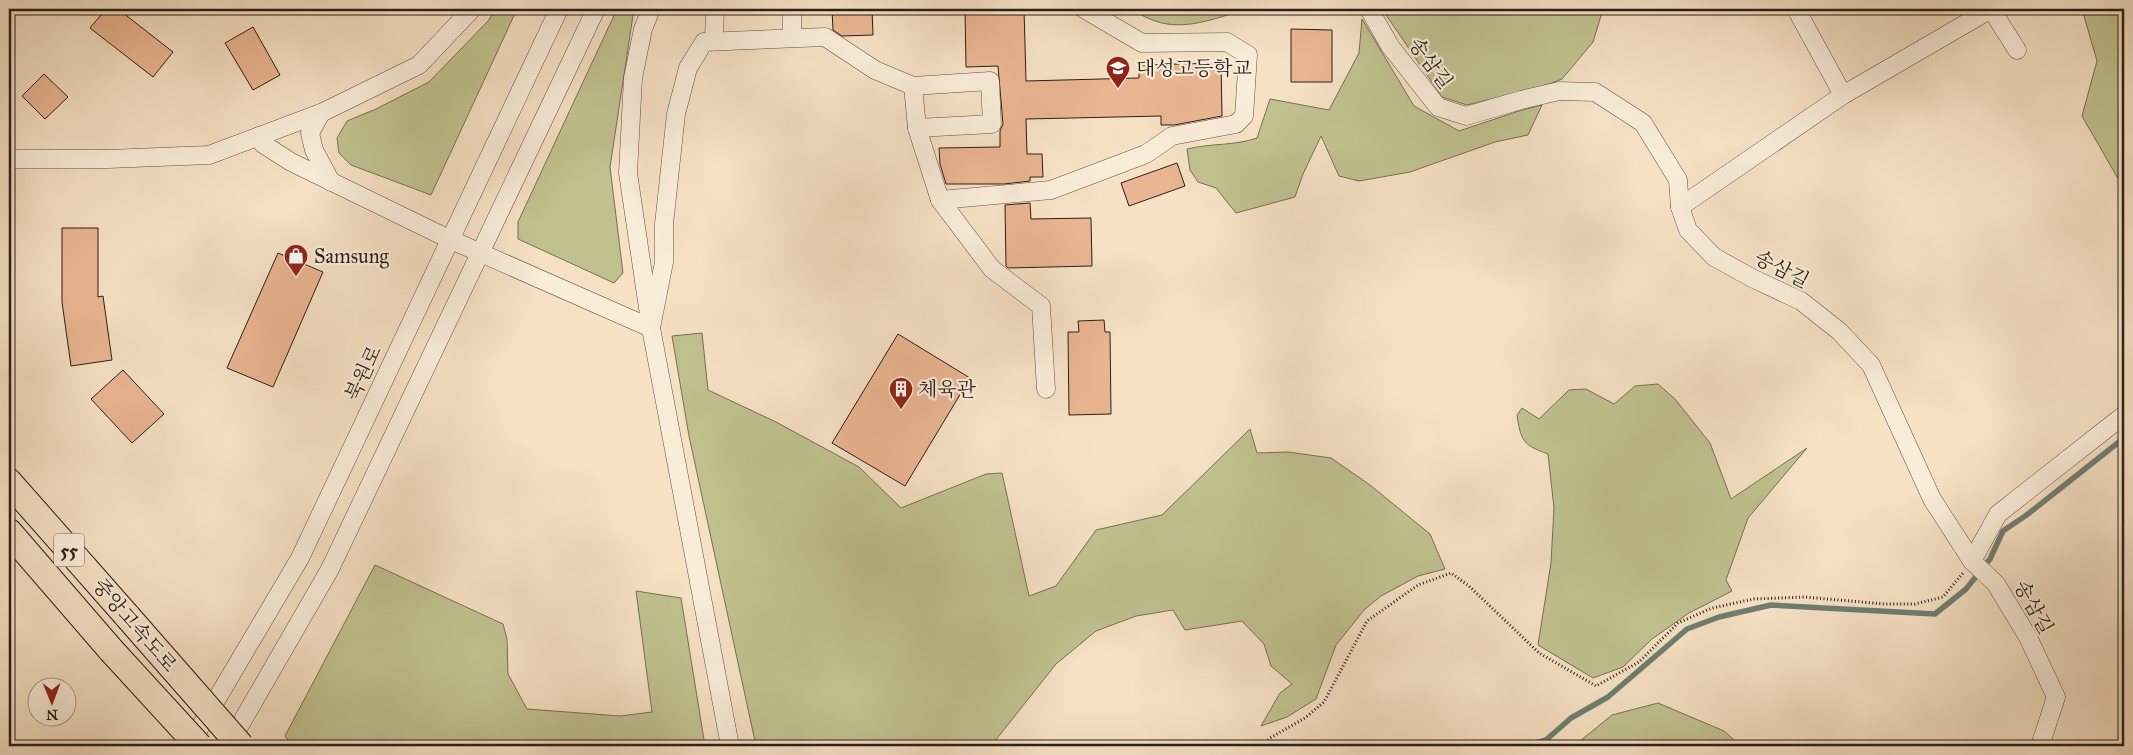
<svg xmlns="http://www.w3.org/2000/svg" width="2133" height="755" viewBox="0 0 2133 755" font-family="'IM FELL Great Primer','Noto Serif KR',serif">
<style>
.green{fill:#c1c190;stroke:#767055}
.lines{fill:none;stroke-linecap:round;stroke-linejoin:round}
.stream{stroke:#6f7e73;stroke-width:5.5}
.building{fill:#eab591;stroke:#2b1e1a}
.minor-casing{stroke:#5e4f44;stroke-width:19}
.highway-casing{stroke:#2b1e1a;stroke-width:28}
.path{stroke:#2b1e1a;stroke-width:3;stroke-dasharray:1 2.5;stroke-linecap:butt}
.minor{stroke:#f9ecd9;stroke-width:18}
.highway{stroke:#f6e1c4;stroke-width:26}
.highway-bridge-casing{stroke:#2b1e1a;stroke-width:28;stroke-linecap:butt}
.highway-bridge{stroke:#f6e1c4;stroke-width:26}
.labels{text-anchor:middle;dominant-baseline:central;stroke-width:4.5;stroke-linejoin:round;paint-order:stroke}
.shield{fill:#f9ecd9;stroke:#695c53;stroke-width:1}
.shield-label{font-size:19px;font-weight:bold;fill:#2b1e1a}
.street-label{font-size:20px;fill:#2b1e1a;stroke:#f9ecd9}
.poi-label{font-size:20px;fill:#2b1e1a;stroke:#f9ecd9;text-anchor:start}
</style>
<rect width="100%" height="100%" fill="#f6e1c4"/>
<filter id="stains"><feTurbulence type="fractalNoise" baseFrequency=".004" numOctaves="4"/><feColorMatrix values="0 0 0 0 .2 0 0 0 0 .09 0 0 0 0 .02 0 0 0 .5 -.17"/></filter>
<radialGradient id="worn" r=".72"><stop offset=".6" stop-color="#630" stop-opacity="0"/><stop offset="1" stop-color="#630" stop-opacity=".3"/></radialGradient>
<g class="green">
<path d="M496,9H517L431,195L351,165L339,153L337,138L347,121L376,109L429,82L488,21Z"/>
<path d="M617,9H634L610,167L623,273L614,283L518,239V222Z"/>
<path d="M1130,9H1241V11C1213,19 1184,31 1155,21C1146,18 1138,13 1130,9Z"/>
<path d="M1382,9H1603L1593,42L1562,79L1544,86L1467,105L1442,97Z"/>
<path d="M2082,9H2124V189L2082,116L2097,61Z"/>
<path d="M1362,19L1414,106L1459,131L1519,111L1542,105L1528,135L1495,142L1410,172L1359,181L1339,176L1321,136L1303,174L1295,197L1236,213L1216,188L1198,182L1190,170L1187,149C1212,143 1234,146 1257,138L1270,99L1329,110L1359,53Z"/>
<path d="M702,333L708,390L776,422L859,467L901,508L986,474L1002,473L1029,596L1056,586L1096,530L1162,515L1250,429L1257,453L1288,452L1331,458L1370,485L1430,534L1445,569L1418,576L1381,596L1365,609L1336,645L1316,699L1287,717L1261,726L1280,693L1292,684L1271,666L1264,644L1242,621L1185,630L1173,610L1136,616L1096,631L1056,664L991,746H756L689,436L672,336Z"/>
<path d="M1658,384L1675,399L1710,443L1731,499L1807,448L1748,518L1726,580L1732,591L1689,613L1652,639L1623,667L1593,678L1538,645L1551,563L1554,508L1548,454C1523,445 1521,441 1517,415L1522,408L1539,419L1569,390L1586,389L1614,404L1635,386Z"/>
<path d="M375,565L503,624L507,639L508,674L527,709L620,716L652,712L636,591L681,598L705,746H293L285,736Z"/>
<path d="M1658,703L1724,731L1741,746H1574L1612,715Z"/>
</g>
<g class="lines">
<path class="stream" d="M1525,746L1546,740L1571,718L1608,697L1687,629L1719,617L1771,605L1935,614L1966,589L1990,559L2003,531L2028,514L2124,438"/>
</g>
<g class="building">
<path d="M106,9H118L173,52L153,77L90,28Z"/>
<path d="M832,9H872L873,35L842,36L833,30Z"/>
<path d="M965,9H1024L1026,81L1139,78V65L1221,63L1222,116L1174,125H1161V116L1026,119L1027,154H1042L1043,177H1030V181L1004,184H946L940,164L939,148L1000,147V131L1003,124L998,66L966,67Z"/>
<path d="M253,27L280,75L253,90L225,43Z"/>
<path d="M1291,29L1332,30V82H1291Z"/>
<path d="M44,74L68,97L45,119L22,96Z"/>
<path d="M1177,163L1185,186L1129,206L1121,183Z"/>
<path d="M1030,203L1031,219L1091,218L1092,266L1008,268L1006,266L1005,205Z"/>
<path d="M62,228H98V297L103,296L112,360L71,366L62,302Z"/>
<path d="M278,253L323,272L273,387L227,368Z"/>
<path d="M1104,320L1105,332H1110L1111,414L1069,415L1068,332H1079L1078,321Z"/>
<path d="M898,334L970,378L905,486L832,443Z"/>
<path d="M123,370L164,414L132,443L91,399Z"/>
</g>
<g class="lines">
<defs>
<g id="minor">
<path d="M651,9L643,29L633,78L628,173L651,328L730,746"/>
<path d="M1369,9L1390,46L1438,107L1466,116L1521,100L1559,91L1595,92L1643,123L1678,180L1680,207L1688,230L1714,257L1752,278L1801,301L1839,331L1871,365L1932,499L1972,561L1996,584L2028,637L2056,697L2040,746"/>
<path d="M1796,9L1843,95"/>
<path d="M1991,9L2017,50"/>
<path d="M792,37V9"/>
<path d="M714,40L715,9"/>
<path d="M321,113L310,133L314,150L331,182"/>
<path d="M917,128L940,200L1051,190L1146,154L1172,136L1236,124L1244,116L1248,55L1227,42L1142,43L1084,9"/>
<path d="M259,136L263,144L291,162L449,239L651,328"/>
<path d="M9,159H108L209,155L321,113L419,65L472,9"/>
<path d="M940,200L992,269L1041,306L1046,389"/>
<path d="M1680,207L1843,95L1991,9"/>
<path d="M651,328L664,262V224L676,114L688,68L704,42L825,37L875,70L913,86L990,81L992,124L917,128L913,86"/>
<path d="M1972,561L1998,514L2124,415"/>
<path d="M229,744L330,569L596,9"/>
<path d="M189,746L300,558L559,9"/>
</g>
<g id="highway">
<path d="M9,482L128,617"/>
<path d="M9,532L111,650"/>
</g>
</defs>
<use href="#minor" class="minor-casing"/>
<use href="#highway" class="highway-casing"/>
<path class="path" d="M1264,746L1270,738L1305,718L1324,702L1367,621L1418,585L1451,573L1469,586L1539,653L1596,686L1639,662L1678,623L1712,608L1754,599L1805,597L1884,604H1915L1943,597L1963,573"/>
<use href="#minor" class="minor"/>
<use href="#highway" class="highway"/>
<defs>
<g id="highway-bridge">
<path d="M128,617L241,746"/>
<path d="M111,650L199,746"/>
</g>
</defs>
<use href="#highway-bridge" class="highway-bridge-casing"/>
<use href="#highway-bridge" class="highway-bridge"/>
</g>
<defs>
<symbol id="school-pin" viewBox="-11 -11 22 30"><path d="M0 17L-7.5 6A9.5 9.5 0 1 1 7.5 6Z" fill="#8f2418" stroke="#f9ecd9"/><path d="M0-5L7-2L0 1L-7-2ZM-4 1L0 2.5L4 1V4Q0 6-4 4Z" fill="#fff"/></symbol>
<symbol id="shop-pin" viewBox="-11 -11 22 30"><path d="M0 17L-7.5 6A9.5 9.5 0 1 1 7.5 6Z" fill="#8f2418" stroke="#f9ecd9"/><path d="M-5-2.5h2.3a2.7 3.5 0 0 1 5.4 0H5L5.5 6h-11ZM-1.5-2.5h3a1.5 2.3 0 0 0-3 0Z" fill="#fff"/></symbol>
<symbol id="building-pin" viewBox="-11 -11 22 30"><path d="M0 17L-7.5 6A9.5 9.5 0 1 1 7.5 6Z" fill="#8f2418" stroke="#f9ecd9"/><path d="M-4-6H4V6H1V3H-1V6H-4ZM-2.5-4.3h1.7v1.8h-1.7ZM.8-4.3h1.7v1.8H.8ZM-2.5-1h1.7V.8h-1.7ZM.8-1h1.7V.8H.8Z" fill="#fff"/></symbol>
</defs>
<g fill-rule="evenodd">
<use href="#school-pin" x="1104" y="54" width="28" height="38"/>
<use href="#shop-pin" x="282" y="242" width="28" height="38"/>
<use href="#building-pin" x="887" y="375" width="28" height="38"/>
</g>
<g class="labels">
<rect class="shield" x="54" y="533.5" width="30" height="33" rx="4"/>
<g class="shield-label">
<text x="69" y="550">55</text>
</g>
<g class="street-label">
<text transform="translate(1431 63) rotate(53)">송삼길</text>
<text transform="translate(1782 269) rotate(27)">송삼길</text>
<text transform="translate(363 373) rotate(-65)">북원로</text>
<text transform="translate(2034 607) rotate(61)">송삼길</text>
<text transform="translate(135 625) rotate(49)">중앙고속도로</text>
</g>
<g class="poi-label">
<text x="1136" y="68">대성고등학교</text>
<text x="314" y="256">Samsung</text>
<text x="918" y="389">체육관</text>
</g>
</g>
<rect width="2133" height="755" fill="none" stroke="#f6e1c4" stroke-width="30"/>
<rect x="10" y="10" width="2113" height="735" fill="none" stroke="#2b1e1a" stroke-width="2.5"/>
<rect x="15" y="15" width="2103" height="725" fill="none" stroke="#2b1e1a"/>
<g transform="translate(52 702) rotate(179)"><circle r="24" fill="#f9ecd9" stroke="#a79a8d"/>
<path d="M0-4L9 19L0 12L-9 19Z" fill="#8f2418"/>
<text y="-8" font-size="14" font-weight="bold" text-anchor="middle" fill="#2b1e1a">N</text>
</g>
<rect width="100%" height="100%" filter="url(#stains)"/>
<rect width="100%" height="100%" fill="url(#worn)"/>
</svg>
